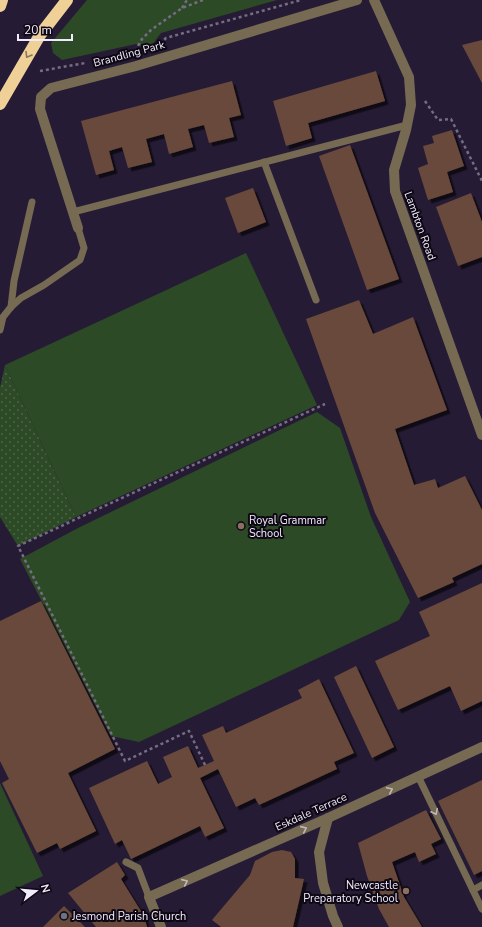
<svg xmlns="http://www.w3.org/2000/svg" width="482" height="927" viewBox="0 0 482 927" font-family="'Nunito Sans',sans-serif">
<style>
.grass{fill:url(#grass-dots)}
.park{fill:#2d4a27}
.building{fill:#69493b;filter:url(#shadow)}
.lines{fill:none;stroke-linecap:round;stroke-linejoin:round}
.path{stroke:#766d83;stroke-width:2.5;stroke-dasharray:3 3;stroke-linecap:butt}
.lane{stroke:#766a53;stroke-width:7}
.street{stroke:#766a53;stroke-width:10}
.highway{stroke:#efd197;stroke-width:12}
.oneway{stroke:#89775c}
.oneway2{stroke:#c0b7b9}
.education-dot{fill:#8d6e63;stroke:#0d0813;stroke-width:1.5}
.worship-dot{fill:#6b7280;stroke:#0d0813;stroke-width:1.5}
.labels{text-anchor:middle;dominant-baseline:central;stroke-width:4;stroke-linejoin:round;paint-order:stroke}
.street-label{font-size:11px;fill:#f2ebfd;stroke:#0d0813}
.poi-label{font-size:11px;fill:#f2ebfd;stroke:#0d0813;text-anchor:start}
</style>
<defs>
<pattern id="grass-dots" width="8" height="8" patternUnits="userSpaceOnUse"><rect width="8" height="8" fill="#2d4a27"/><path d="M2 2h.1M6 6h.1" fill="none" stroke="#4c6447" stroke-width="1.8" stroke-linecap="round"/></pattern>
<filter id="shadow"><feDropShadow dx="3.5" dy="3.5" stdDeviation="0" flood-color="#0009"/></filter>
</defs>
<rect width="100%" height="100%" fill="#261b34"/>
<path class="grass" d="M5,365L76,517L18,546L0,517V388Z"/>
<g class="park">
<path d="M87,0H277L161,33L152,45L142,47L136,44L62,60L53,53L51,43Z"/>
<path d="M246,253L317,405L76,517L5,365Z"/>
<path d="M317,412L340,428L371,517L410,602L399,620L139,742L111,736L20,559L78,528Z"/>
<path d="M0,783L43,876L0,896Z"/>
</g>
<g class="building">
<path d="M482,40V83L462,45Z"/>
<path d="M376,71L385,101L308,123L312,138L286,146L273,101Z"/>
<path d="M232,81L241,115L229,118L234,137L209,143L204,125L188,129L193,147L169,154L164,134L146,139L152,162L128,168L122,147L109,151L114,170L96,175L81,121Z"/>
<path d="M452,130L464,166L447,172L453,192L428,200L418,168L428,164L423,146L434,143L432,136Z"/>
<path d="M350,145L399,279L367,290L319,156Z"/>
<path d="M253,188L266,222L238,233L225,198Z"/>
<path d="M471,193L482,222V257L458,266L436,207Z"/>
<path d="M359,300L373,334L413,317L447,410L395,429L414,485L435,479L438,488L465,476L482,510V564L452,578L454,582L418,598L375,513L306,319Z"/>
<path d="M482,583V701L461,711L450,686L398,710L375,661L430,636L419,612Z"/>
<path d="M41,601L115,749L68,773L96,831L60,849L57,843L37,853L2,783L9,779L0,761V621Z"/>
<path d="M356,666L394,747L372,758L334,677Z"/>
<path d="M319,679L354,753L334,762L337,769L259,805L255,798L236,807L218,769L200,778L224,828L205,837L200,826L131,859L122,840L115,844L89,788L147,761L158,784L172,777L163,757L188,746L198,768L214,761L202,735L223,726L226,733L302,698L298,690Z"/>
<path d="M482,780V871L474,875L438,801Z"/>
<path d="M426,810L441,839L431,844L436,854L419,862L415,852L392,862L404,897L422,927H389L379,909L367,876L358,843Z"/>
<path d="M282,850L291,852L295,859V878L304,879L293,927H221L212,920L250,875L255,861L272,852Z"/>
<path d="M117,862L125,875L121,879L144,916L147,927H96L68,893Z"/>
<path d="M64,906L85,927H43Z"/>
</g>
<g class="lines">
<g class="path">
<path d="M182,8L187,0"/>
<path d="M160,44L166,38L301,0"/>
<path d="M135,51L142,39L151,30L182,8L203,0"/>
<path d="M40,71L85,63"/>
<path d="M425,101L438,120L451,119L482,181"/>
<path d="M205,765L189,731L125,761L18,546L325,404"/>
</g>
<g class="lane">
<path d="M264,162L316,300"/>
<path d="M73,212L407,125"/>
<path d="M11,307L14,281L32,202"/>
<path d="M0,330L3,317L11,307L21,298L44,285L80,260L84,248L78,228"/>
<path d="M418,776L482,909"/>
<path d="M126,862L138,868L149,897"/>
<path d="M473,890L482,885"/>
</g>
<g class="street">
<path d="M374,0L409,77L411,105L406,130L394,170L395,191L482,435"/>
<path d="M78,228L40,109L41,97L51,88L136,66L357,0"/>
<path d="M328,818L319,852L323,883L333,916L338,927"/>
<path d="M161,927L149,897L328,818L482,747"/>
</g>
<g class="highway">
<path d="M0,6L2,0"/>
<path d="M0,104L40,35L67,0"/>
</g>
</g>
<defs><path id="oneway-chevron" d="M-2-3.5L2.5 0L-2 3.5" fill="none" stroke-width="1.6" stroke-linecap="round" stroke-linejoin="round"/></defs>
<use class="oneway" href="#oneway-chevron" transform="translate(28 55) rotate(121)"/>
<g class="oneway2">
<use href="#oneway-chevron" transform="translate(390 790) rotate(-25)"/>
<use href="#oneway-chevron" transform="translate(435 812) rotate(64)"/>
<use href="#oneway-chevron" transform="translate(304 829) rotate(-24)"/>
<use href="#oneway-chevron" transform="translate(185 882) rotate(-24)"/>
</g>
<g class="education-dot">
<circle cx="241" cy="526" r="4"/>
<circle cx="406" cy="891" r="4"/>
</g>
<circle class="worship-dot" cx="64" cy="916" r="4"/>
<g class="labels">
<g class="street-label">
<text transform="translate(129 54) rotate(-15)">Brandling Park</text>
<text transform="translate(420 226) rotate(70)">Lambton Road</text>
<text transform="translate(311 812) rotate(-24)">Eskdale Terrace</text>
</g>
<g class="poi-label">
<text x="249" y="520">Royal Grammar<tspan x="249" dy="13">School</tspan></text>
<text x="398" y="885" text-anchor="end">Newcastle<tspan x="398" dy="13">Preparatory School</tspan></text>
<text x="72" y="916">Jesmond Parish Church</text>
</g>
</g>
<g transform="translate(36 891) rotate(74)" stroke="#0d0813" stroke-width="3" paint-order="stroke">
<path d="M0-3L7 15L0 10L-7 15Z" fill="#f2ebfd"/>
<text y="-6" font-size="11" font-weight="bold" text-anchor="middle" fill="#f2ebfd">N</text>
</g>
<path d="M18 34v6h54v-6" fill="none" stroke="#f2ebfd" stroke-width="2"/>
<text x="24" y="34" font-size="12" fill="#f2ebfd" stroke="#0d0813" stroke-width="3" paint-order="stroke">20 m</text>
</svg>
